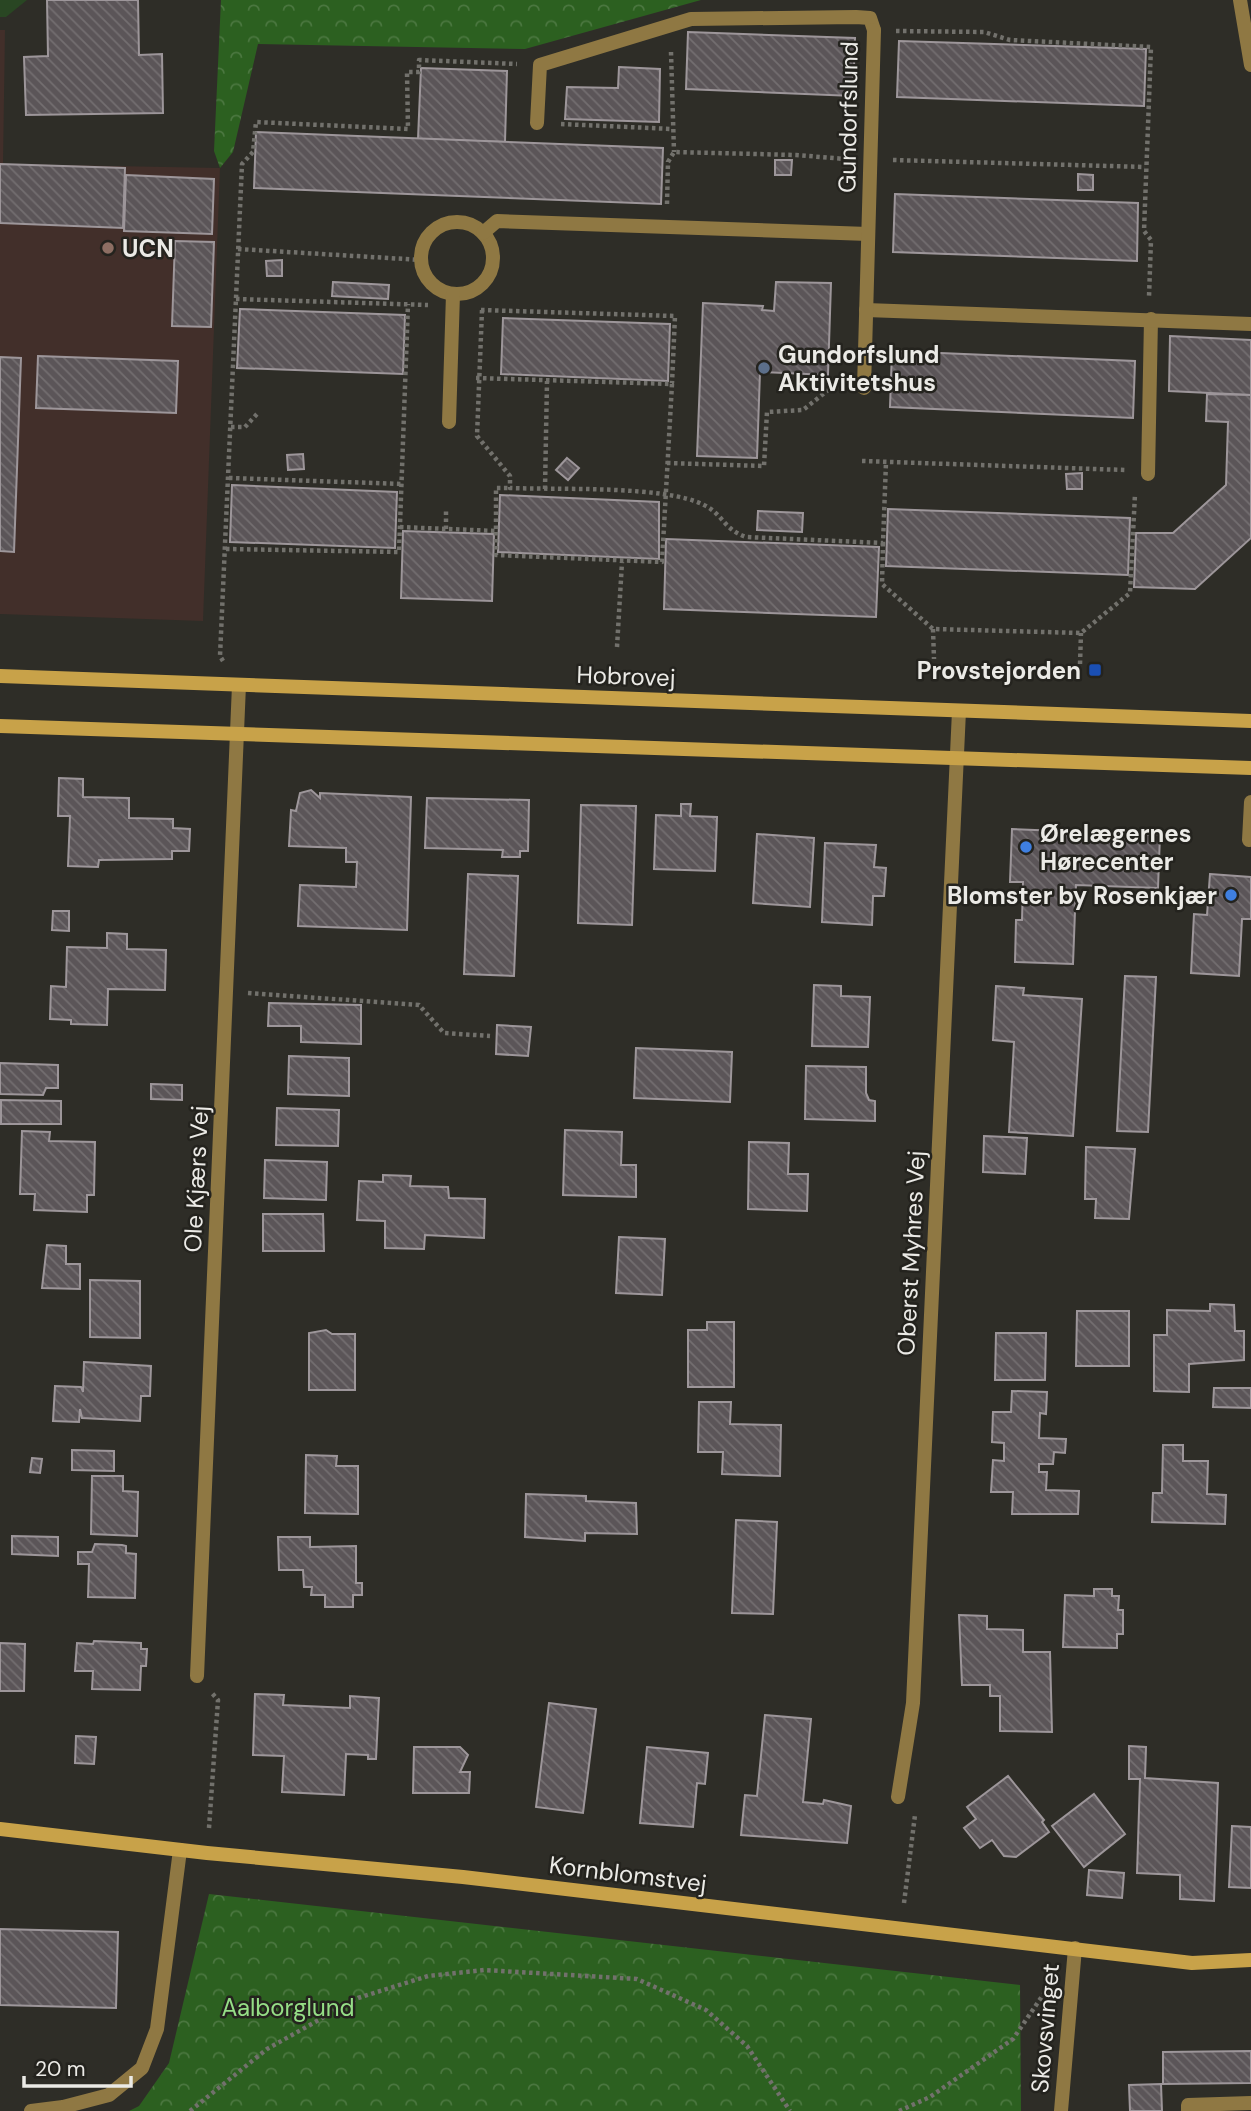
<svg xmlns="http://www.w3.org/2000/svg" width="1251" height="2111" viewBox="0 0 1251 2111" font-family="'DM Sans',sans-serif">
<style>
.education{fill:#422f2a}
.forest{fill:url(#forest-crowns)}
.garden{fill:#294623}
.building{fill:url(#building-back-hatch);stroke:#9d969a;stroke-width:2}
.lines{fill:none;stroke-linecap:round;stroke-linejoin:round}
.path{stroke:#72716c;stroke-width:4.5;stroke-dasharray:3.5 3.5;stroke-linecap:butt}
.lane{stroke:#8f7843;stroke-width:14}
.street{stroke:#8f7843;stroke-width:14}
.secondary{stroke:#c8a249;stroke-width:14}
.education-dot{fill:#8d6e63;stroke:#24231e;stroke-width:2.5}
.service-dot{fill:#5c6f8a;stroke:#24231e;stroke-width:2.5}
.transit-dot{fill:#1a4fb4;stroke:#24231e;stroke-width:2.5}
.shop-dot{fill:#3f7fe0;stroke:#24231e;stroke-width:2.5}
.labels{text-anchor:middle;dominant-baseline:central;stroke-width:5;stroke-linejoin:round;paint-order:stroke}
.street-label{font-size:24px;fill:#ebeae6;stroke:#24231e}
.poi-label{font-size:24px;font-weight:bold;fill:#ebeae6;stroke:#24231e;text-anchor:start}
.park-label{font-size:24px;fill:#95de86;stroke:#24231e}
</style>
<defs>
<pattern id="forest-crowns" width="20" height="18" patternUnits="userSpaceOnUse" patternTransform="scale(1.75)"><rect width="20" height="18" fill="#2c6020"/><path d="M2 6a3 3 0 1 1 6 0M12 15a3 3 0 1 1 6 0" fill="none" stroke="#4b7740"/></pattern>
<pattern id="building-back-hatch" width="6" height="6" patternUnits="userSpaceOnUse" patternTransform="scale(1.75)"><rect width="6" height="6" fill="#5b5558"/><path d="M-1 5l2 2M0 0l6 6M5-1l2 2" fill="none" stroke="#736e70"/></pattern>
</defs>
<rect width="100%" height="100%" fill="#2e2d27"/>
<path class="education" d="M0,30H5L3,164L220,168L203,621L0,614Z"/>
<g class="forest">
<path d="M221,0H701L525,49L258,44L233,152L220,168L214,151Z"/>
<path d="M209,1894L1020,1985L1021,2111H129L139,2106L169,2063Z"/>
</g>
<path class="garden" d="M0,0H27L6,17H0Z"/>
<g class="building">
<path d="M47,0H138L139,55L162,54L163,113L26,115L24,57L48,56Z"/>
<path d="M688,32L855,38L853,96L686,89Z"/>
<path d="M899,41L1146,49L1144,106L897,97Z"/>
<path d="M619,67L660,69L659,122L565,119L567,87L618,88Z"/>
<path d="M421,68L507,71L505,142L418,139Z"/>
<path d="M256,132L663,148L661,204L254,188Z"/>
<path d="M775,160H792L791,175H775Z"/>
<path d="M0,164L125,168L123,228L0,223Z"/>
<path d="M1078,174L1093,175V190H1078Z"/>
<path d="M126,175L214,179L212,234L124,231Z"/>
<path d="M895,194L1138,203L1137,261L893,252Z"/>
<path d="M175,241L214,242L211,327L172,326Z"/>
<path d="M282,260V276H267L266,261Z"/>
<path d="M333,282L389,285L388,299L332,296Z"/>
<path d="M776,282L831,283L828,375L760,372L757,458L697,456L703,303L763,306L762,310L774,311Z"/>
<path d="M240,309L405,315L403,374L237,368Z"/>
<path d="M503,318L670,324L668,381L501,374Z"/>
<path d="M1170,336L1251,340V395L1169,391Z"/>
<path d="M892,351L1135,361L1133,418L890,407Z"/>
<path d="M38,356L178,361L176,413L36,408Z"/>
<path d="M0,357L21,358L14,552L0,551Z"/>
<path d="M1207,394L1251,395V538L1195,589L1134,587L1136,533H1173L1226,485L1228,422L1206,421Z"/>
<path d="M303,454L304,469L288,470L287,455Z"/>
<path d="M567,458L579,468L568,480L556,470Z"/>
<path d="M1082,473V489H1067L1066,474Z"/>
<path d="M232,485L397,492L395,548L230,542Z"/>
<path d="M500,495L659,502V559L498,552Z"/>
<path d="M888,509L1130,518L1128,575L886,566Z"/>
<path d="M758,511L803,513L802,532L757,530Z"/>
<path d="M403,531L494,534L492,601L401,598Z"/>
<path d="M666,539L879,547L876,617L664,609Z"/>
<path d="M59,778L83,779V797L129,798V818L173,819V828L190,829L189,851H172V859L99,860L98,867L68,866L70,816H58Z"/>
<path d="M311,790L320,798V793L411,797L407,930L298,926L300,885L356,887L357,862H346V848L289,846L291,810L296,811L300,793Z"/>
<path d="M427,798L529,800L528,851H520V857H502L503,850L425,848Z"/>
<path d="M681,804H691L690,816L717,817L715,871L654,869L656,815L681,816Z"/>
<path d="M581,805L636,806L632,925L578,923Z"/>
<path d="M1012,829L1160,835L1158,888L1076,885L1073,964L1015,962L1016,920H1022L1023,882H1010Z"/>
<path d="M757,834L814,838L810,907L753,903Z"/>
<path d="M825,843L876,845L874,867L886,868L884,896H873L872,925L822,922Z"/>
<path d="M468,874L518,876L514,976L464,974Z"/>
<path d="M1210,874L1251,877V919H1242L1239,976L1191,973L1194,914L1207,915Z"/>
<path d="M53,911H69V931L52,930Z"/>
<path d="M107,933L127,934V949L166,950L165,990L108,989L107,1025L71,1024V1020L50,1019L51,986L66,987L67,947L107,948Z"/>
<path d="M1125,976L1156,977L1148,1132L1117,1131Z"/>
<path d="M814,985L841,986V996L870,997L868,1047L812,1046Z"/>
<path d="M996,986L1024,988L1023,995L1082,999L1073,1136L1009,1132L1014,1042L993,1040Z"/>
<path d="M269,1003L361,1005V1044L301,1042V1026H268Z"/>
<path d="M497,1025L531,1027L528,1056L496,1054Z"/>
<path d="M636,1048L732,1052L730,1102L634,1098Z"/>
<path d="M289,1056L349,1058V1096L288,1094Z"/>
<path d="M0,1063L58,1065V1088H46L43,1095L0,1094Z"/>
<path d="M806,1066L866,1067V1093L869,1100L875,1101V1121L805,1119Z"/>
<path d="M151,1084L182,1085V1100L151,1099Z"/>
<path d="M1,1100L61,1101V1124H1Z"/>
<path d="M277,1108L339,1110L338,1146L276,1145Z"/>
<path d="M565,1130L622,1132L621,1165H636V1197L563,1195Z"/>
<path d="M22,1131L50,1132L49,1141L95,1142L94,1195H87V1212L34,1210L35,1194H20Z"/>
<path d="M984,1136L1027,1138L1025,1174L983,1172Z"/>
<path d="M749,1142L789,1143L788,1174H808L807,1211L748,1209Z"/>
<path d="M1086,1147L1135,1149L1129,1219L1095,1218L1096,1199H1085Z"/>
<path d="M265,1160L327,1162L326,1200L264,1198Z"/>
<path d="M383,1175L411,1176L410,1186L448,1187L449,1198L485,1199L484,1238L425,1235L424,1249L385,1248V1221L357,1220L359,1181L383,1182Z"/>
<path d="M263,1214H323L324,1251H263Z"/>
<path d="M619,1237L665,1239L662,1295L616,1293Z"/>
<path d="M47,1245L66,1246V1264H80V1289L42,1288Z"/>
<path d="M90,1280L140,1281V1338L90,1337Z"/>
<path d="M1210,1304L1234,1305L1235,1331H1244V1360L1189,1364V1392L1154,1391V1335H1167V1310L1210,1311Z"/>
<path d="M1077,1311H1129V1366H1076Z"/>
<path d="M707,1322H734V1387H688V1330H707Z"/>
<path d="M326,1330L332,1334H355V1390H309V1333Z"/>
<path d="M996,1333H1046L1045,1380H995Z"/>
<path d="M84,1362L151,1366L150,1396H141L140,1421L82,1418L80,1409L79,1422L53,1421L55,1386L81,1387L83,1392Z"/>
<path d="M1214,1388H1251V1408L1213,1407Z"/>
<path d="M1012,1391L1047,1392L1046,1414L1040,1413L1039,1438L1066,1439L1065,1453L1054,1452L1053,1464H1039V1472H1047L1046,1490L1079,1491L1078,1514H1012L1013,1492H991L993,1460L1004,1461V1443L992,1442L993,1412H1011Z"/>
<path d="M699,1402H731L730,1424L781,1425L780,1476L722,1474L723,1452H698Z"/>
<path d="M1163,1445H1183V1461H1208L1207,1494L1226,1495L1225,1524L1152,1522L1153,1493H1162Z"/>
<path d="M72,1450L114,1451V1471L72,1470Z"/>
<path d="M306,1455L337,1456L336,1466H358V1514L305,1513Z"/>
<path d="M32,1458L42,1459L40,1473L30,1472Z"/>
<path d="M92,1476H123V1491L138,1492L137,1536L91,1534Z"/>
<path d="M526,1494L586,1496V1501L636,1503L637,1534L585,1533V1541L525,1537Z"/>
<path d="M736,1520L777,1522L773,1614L732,1613Z"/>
<path d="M12,1536L58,1537V1556L12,1554Z"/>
<path d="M278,1537H310V1547L356,1546V1583H362V1595H353V1607H325V1595H311L312,1587H304L303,1570H279Z"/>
<path d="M95,1544L122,1545L126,1546V1553L136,1554L135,1598L88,1597L89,1564H78V1552H92Z"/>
<path d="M1094,1589H1112V1596H1119L1118,1610H1123V1634H1117V1648L1063,1647L1065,1595L1094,1596Z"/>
<path d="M959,1615L987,1616V1629L1023,1630V1652H1050L1052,1732L1000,1731V1696H990V1685H962Z"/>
<path d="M94,1641L141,1643V1649H147L146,1666H141L140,1690L92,1689L93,1671H75L77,1643L93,1644Z"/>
<path d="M0,1643L25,1644L24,1691H0Z"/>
<path d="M255,1694L284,1695L283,1705L350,1708V1696L379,1698L376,1759H368V1755L346,1754L344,1795L282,1792L284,1756L253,1755Z"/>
<path d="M549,1703L596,1709L583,1813L536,1807Z"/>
<path d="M765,1715L811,1719L803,1802L823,1804L824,1800L851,1806L847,1843L741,1835L745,1795L757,1796Z"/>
<path d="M76,1736L96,1737L94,1764L75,1763Z"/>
<path d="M1129,1746L1146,1747L1145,1778L1218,1783L1214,1901L1180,1899V1875L1137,1873L1140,1779H1129Z"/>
<path d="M414,1747H460L468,1755L460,1772H470L469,1793H413Z"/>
<path d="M647,1747L708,1753L705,1784L697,1783L693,1827L640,1823Z"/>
<path d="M1008,1776L1044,1820L1042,1822L1049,1832L1016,1857L1004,1856L992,1840L980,1848L964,1828L976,1819L967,1807Z"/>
<path d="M1094,1794L1125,1834L1084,1867L1052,1826Z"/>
<path d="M1232,1826L1251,1827V1888L1229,1887Z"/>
<path d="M1089,1870L1124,1873L1122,1898L1087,1895Z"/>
<path d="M0,1929L118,1932L116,2008L0,2005Z"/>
<path d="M1251,2051V2083L1163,2084V2052Z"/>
<path d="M1161,2084L1162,2111H1130L1129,2085Z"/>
</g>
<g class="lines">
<g class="path">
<path d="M896,31L984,32L1010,40L1151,47L1144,231L1151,240L1149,297"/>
<path d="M671,52L674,152"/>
<path d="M561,124L672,129"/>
<path d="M893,160L1145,167"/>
<path d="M667,204L668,162L674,152L796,155L845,159"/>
<path d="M238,249L422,260"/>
<path d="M236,299L428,305"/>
<path d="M481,310L675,316L672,383"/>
<path d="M482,310L477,436L510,476V488C558,490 665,485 704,505C723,514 723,529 746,537L883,543L886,462"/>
<path d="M476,378L672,384L662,562L496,555V531"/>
<path d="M231,427H245L257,414"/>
<path d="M862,461L1125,470"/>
<path d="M667,463L764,466L767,412L803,410L832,387H840"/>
<path d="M229,478L402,484"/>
<path d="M545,489L547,381"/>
<path d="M400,527L496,531V488H510"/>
<path d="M446,529V508"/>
<path d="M883,543L882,584L933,629L1081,633L1130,593L1135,494"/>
<path d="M226,549L399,552L408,304"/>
<path d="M933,629L934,659"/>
<path d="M617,647L622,562"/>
<path d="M223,661L220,656L242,164L253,152L256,122L408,129L407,72H419V60L517,64"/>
<path d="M1080,664L1081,633"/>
<path d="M248,993L419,1005L444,1033L490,1036"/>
<path d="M209,1828L218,1700L211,1692"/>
<path d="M904,1903L915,1815"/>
<path d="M190,2111L267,2049L358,1998L428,1976L484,1970L637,1979L706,2010L747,2046L790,2111"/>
<path d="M899,2111L930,2097L1013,2039L1045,1992"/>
</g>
<g class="lane">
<path d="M537,123L540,65L691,19L856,17L870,18L874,30"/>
<path d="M1148,474L1151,319"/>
<path d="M1249,840L1251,802"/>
<path d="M31,2111L63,2107L109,2095L142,2068L157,2029L180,1850"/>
<path d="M1188,2111V2105L1251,2103"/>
</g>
<g class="street">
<path d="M1240,0L1251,65"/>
<circle cx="457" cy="258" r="36"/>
<path d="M483,233L497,221L868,234"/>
<path d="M866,310L1251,324"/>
<path d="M864,388L874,30"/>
<path d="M449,422L453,294"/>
<path d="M197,1676L239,685"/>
<path d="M898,1797L913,1703L959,711"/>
<path d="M1061,2111L1075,1948"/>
</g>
<g class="secondary">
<path d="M0,676L1251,721"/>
<path d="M0,726L1251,768"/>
<path d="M0,1829L207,1853L463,1877L1192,1963L1251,1960"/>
</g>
</g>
<circle class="education-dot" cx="108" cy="248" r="7"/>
<circle class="service-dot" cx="764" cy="368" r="7"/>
<rect class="transit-dot" x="1088" y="663" width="14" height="14" rx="3.5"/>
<g class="shop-dot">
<circle cx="1026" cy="847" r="7"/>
<circle cx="1231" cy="895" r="7"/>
</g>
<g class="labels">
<g class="street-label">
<text transform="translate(848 117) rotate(-89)">Gundorfslund</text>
<text transform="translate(626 676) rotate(2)">Hobrovej</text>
<text transform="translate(196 1179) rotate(-87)">Ole Kjærs Vej</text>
<text transform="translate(911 1253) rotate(-87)">Oberst Myhres Vej</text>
<text transform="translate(628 1874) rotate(7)">Kornblomstvej</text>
<text transform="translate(1045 2028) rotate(-85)">Skovsvinget</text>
</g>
<g class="poi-label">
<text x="122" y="248">UCN</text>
<text x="778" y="354">Gundorfslund<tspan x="778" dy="28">Aktivitetshus</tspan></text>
<text x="1081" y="670" text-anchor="end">Provstejorden</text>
<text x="1040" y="833">Ørelægernes<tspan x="1040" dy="28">Hørecenter</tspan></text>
<text x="1217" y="895" text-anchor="end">Blomster by Rosenkjær</text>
</g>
<g class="park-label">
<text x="288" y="2007">Aalborglund</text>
</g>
</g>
<path d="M24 2076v10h107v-10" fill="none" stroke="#ebeae6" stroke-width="3.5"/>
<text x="35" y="2076" font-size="21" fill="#ebeae6" stroke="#24231e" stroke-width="5" paint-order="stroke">20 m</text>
</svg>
